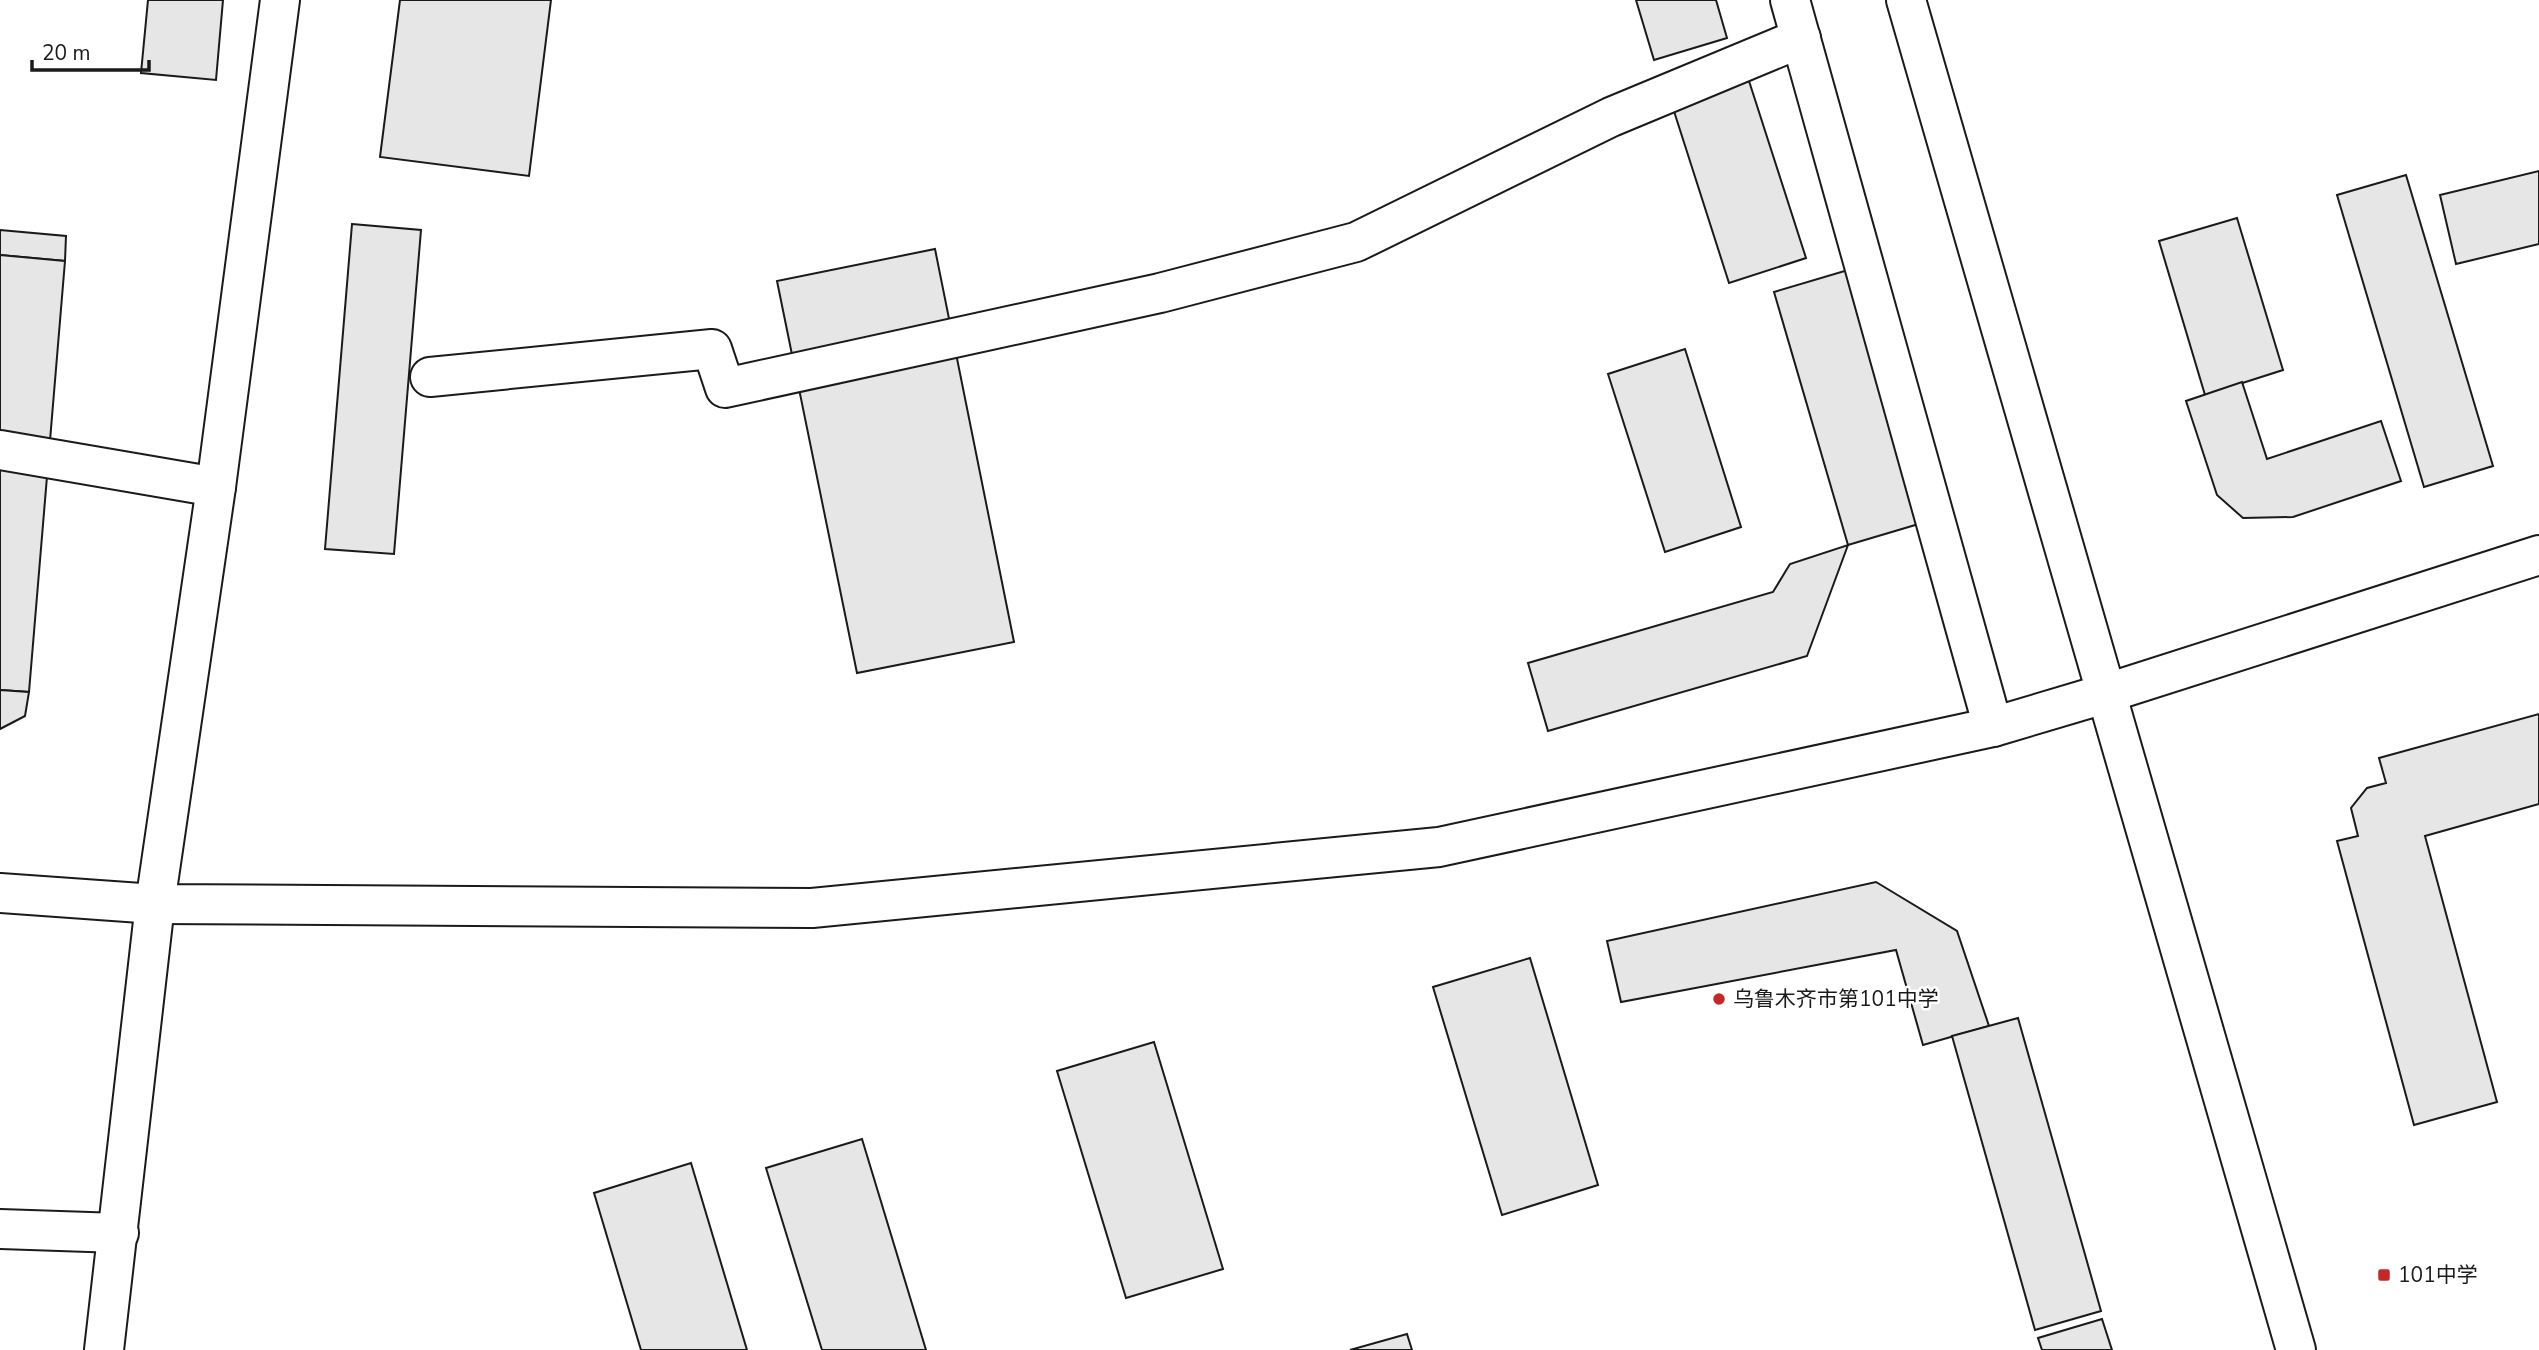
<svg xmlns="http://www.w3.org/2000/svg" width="2539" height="1350" viewBox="0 0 2539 1350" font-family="'Nunito Sans','Noto Sans SC',sans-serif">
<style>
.building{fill:#e6e6e6;stroke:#1a1a1a;stroke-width:2}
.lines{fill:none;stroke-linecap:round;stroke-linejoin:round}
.minor-casing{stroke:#1a1a1a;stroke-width:42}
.major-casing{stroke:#1a1a1a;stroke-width:42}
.minor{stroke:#fff;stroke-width:38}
.major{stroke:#fff;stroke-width:38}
.poi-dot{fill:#c62828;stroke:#fff;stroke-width:2.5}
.labels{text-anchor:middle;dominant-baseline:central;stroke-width:5;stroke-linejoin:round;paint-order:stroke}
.poi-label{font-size:21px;fill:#1a1a1a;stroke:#fff;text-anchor:start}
</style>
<rect width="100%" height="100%" fill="#fff"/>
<g class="building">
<path d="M148,0H223L216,80L141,73Z"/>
<path d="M400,0H551L529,176L380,157Z"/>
<path d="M1636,0H1716L1727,38L1654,60Z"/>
<path d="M1749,81L1806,258L1729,283L1672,105Z"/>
<path d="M2539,171V244L2456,264L2440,195Z"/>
<path d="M2406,175L2493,466L2424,487L2337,195Z"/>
<path d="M2237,218L2283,370L2205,395L2159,241Z"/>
<path d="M352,224L421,230L394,554L325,549Z"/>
<path d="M0,230L66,236L65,261L0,255Z"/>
<path d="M935,249L1014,642L857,673L777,281Z"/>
<path d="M0,255L65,261L29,692L0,690Z"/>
<path d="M1848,270L1922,523L1848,545L1774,292Z"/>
<path d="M1685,349L1741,527L1665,552L1608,374Z"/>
<path d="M2242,382L2267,459L2381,421L2401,481L2293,517L2243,518L2217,495L2186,401Z"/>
<path d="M1848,545L1807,656L1548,731L1528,663L1773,592L1790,564Z"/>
<path d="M0,690L29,692L25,716L0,729Z"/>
<path d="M2539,714V804L2425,836L2497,1102L2414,1125L2337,841L2358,836L2351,808L2367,788L2386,783L2379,758Z"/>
<path d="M1876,882L1957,931L1989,1026L1923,1045L1896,950L1621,1002L1607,941Z"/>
<path d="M1530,958L1598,1185L1502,1215L1433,987Z"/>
<path d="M2018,1018L2101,1311L2035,1330L1952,1036Z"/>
<path d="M1154,1042L1223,1269L1126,1298L1057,1071Z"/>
<path d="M862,1139L926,1350H822L766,1168Z"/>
<path d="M691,1163L747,1350H641L594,1193Z"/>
<path d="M2102,1319L2112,1350H2042L2038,1338Z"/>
<path d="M1407,1334L1412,1350H1350Z"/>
</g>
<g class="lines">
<defs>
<g id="minor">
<path d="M1790,0L1993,727"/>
<path d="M430,377L712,349L725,388L1160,293L1356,242L1611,117L1801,38"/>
<path d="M0,450L216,487"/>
<path d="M2104,694L2539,555"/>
<path d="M0,1229L119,1233"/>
<path d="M104,1350L155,904L216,487L280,0"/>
</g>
<g id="major">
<path d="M1906,0L2296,1350"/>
<path d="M0,893L155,904L812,908L1439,847L1993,727L2104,694"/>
</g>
</defs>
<use href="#minor" class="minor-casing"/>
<use href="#major" class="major-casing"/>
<use href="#minor" class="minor"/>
<use href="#major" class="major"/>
</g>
<g class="poi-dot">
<circle cx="1719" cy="999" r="7"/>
<rect x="2377" y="1268" width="14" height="14" rx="3.5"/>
</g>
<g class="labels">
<g class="poi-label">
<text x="1733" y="999">乌鲁木齐市第101中学</text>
<text x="2398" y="1275">101中学</text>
</g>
</g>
<path d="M32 60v10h117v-10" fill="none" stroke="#1a1a1a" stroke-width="3.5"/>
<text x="42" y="60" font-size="21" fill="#1a1a1a" stroke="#ffffff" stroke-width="5" paint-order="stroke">20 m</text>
</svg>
